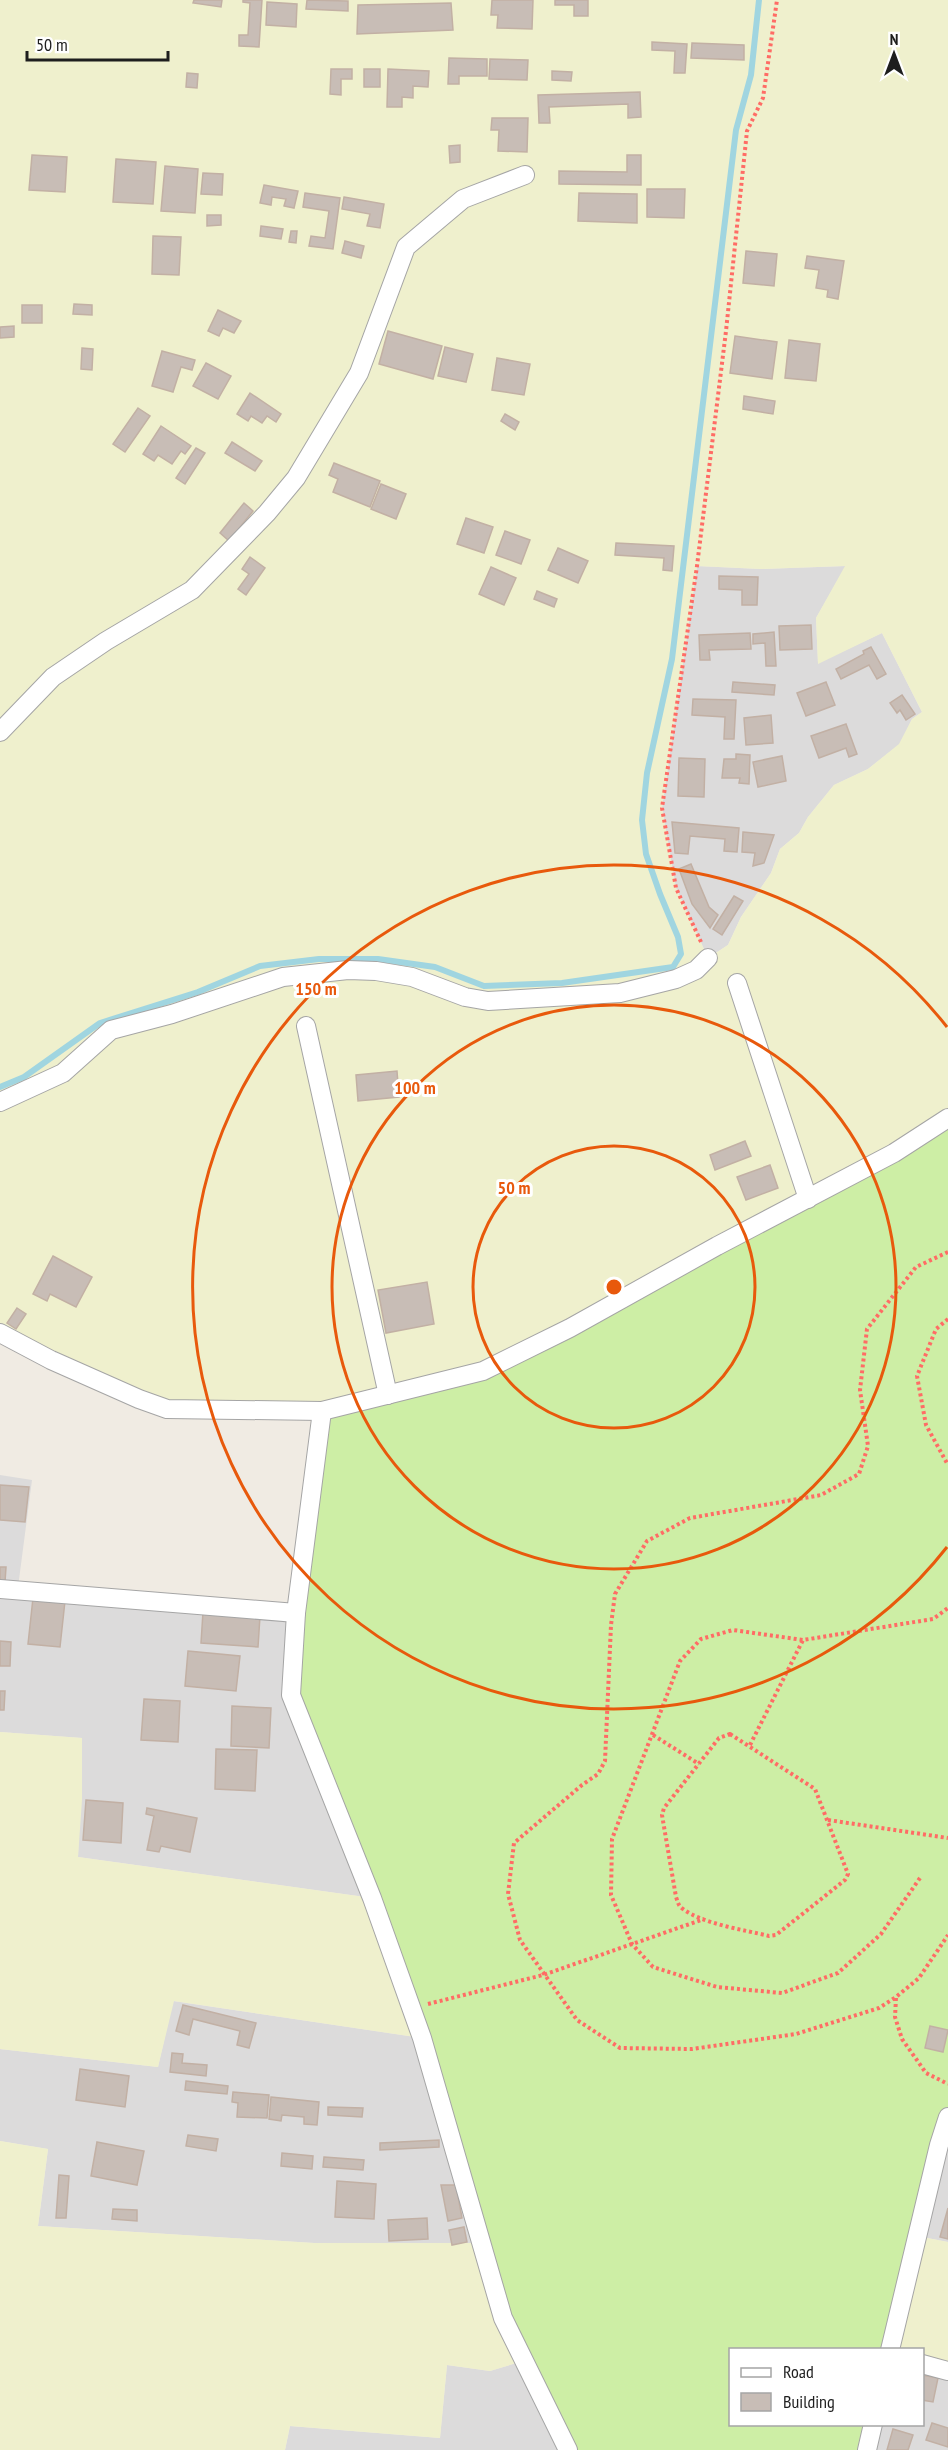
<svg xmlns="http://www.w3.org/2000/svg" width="948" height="2450" viewBox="0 0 948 2450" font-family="'PT Sans Narrow',sans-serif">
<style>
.residential{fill:#dcdbdb}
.farmland{fill:#eff0cd;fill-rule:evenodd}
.grass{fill:#cdeea5}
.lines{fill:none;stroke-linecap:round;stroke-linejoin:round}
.stream{stroke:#a0d5e0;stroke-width:6}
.building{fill:#c8bdb6;stroke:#c2b0a4;stroke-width:1.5}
.minor-casing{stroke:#a5a5a5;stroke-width:20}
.path{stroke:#ff6c65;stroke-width:4;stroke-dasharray:3 3;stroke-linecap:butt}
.minor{stroke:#fff;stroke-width:18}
.ring{fill:none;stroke:#e8590c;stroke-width:3}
.centre{fill:#e8590c;stroke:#fff;stroke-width:3}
.ring-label{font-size:18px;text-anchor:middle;font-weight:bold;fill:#e8590c;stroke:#fff;stroke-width:6;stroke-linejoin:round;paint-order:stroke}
</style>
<rect width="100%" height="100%" fill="#f0ebe3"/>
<g class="residential">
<path d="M697,566L761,569L846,566L816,618L818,663L882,633L922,712L912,719L900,744L868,769L834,785L808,817L799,833L780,849L771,873L741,917L728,945L708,958L676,888L662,808Z"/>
<path d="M0,1475L32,1480L17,1595L296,1613L372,1898L78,1857L82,1738L0,1732Z"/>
<path d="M173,2001L422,2038L481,2243H314L38,2226L48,2149L0,2141V2049L158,2067Z"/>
<path d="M948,2117V2242L917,2236Z"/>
<path d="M523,2361L568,2450H285L290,2426L440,2438L447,2365L490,2371Z"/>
<path d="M923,2364L948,2371V2450H867L873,2425L922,2424Z"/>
</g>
<g class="farmland">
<path d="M0,0H948V1118L483,1371L323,1411L190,1410L0,1333ZM697,566L761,569L845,566L816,618L818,664L882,633L922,712L912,719L899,744L868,769L834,785L808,817L799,833L780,849L771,873L741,917L728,945L708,958L676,888L662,808Z"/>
<path d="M0,1732L82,1738V1800L78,1857L372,1898L422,2038L174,2001L158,2067L0,2049Z"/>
<path d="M0,2141L48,2149L38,2226L314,2243H481L523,2361L490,2371L447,2365L440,2438L290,2426L285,2450H0Z"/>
<path d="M917,2236L948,2242V2371L923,2364L922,2350H890Z"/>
</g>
<path class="grass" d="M948,1118V2117L890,2349L730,2350V2424L873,2425L867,2450H568L523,2361L422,2038L291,1695L322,1411L483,1371Z"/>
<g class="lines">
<path class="stream" d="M0,1087L24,1077L100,1023L198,992L260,966L319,959H378L435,967L484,986L562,983L673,967L681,954L678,937L660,894L646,854L642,820L647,773L672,659L736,130L751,75L759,0"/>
</g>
<g class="building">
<path d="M194,0H222L221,7L193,3Z"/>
<path d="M243,0H262L259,47L239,46V35H248L250,3L243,2Z"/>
<path d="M307,0L348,1V11L306,9Z"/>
<path d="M492,0H533L532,29L497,28L498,15H491Z"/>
<path d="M555,0H588V16H574V5H555Z"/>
<path d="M267,2L297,4L296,27L266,25Z"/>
<path d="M451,3L453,30L357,34L358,5Z"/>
<path d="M652,42L687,44L685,73H674L675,51L652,50Z"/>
<path d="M692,43L744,45V60L691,58Z"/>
<path d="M449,58L487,59V76H459V84H448Z"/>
<path d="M490,59L528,60L527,80L489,79Z"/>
<path d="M331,69H352V79H341V95L330,94Z"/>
<rect x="364" y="69" width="16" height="18"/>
<path d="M388,69L429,71L428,87L413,86V98L402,97V107H387Z"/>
<path d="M552,71L572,72L571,81L552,80Z"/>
<path d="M187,73L198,74L197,88L186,87Z"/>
<path d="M640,92L641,117L628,118V104L549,107L550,123H539L538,95Z"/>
<path d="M492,118H528L527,152L498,151L499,130H491Z"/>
<path d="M460,145V162L450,163L449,146Z"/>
<path d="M32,155L67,157L65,192L29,190Z"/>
<path d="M627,155H641V185L559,184V171L627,172Z"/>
<path d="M116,159L156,162L153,204L113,202Z"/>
<path d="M165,166L198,169L195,213L161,211Z"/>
<path d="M203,173L223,174L222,195L201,194Z"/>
<path d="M264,185L298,191L294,208L284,206L286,199L272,197L271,205L260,203Z"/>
<path d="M647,189H685L684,218L647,217Z"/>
<path d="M305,193L340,198L333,249L309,246L311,236L325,238L329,211L303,207Z"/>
<path d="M579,193L637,194V223L578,221Z"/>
<path d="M344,197L384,204L380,228L367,226L370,214L342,209Z"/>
<path d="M207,215H221V225L207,226Z"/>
<path d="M261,226L283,229L281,239L260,236Z"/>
<path d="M291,231H297L296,243L289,242Z"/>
<path d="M153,236L181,237L179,275L152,274Z"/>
<path d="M345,241L364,246L361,258L342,253Z"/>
<path d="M746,251L777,254L774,286L743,283Z"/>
<path d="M807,256L844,261L838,299L827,297L828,290L816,288L819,270L805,268Z"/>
<path d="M74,304L92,305V315L73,314Z"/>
<rect x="22" y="305" width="20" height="18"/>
<path d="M218,310L241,321L234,333L223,328L219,336L208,331Z"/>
<path d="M14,326V337L0,338V327Z"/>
<path d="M388,331L442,346L433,379L379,364Z"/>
<path d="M735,336L777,342L772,379L730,373Z"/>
<path d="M789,340L820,344L816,381L785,378Z"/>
<path d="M445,347L473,354L466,382L438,376Z"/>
<path d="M82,348L93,349L92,370L81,369Z"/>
<path d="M162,351L195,360L192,370L181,367L173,392L152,386Z"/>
<path d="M497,358L530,364L524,395L492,390Z"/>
<path d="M206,363L231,376L218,399L193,386Z"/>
<path d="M250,393L281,414L276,422L267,416L262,423L251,416L248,421L237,414Z"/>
<path d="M744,396L775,401L773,414L743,409Z"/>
<path d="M138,408L150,416L125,452L113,444Z"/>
<path d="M505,414L519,422L515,430L501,421Z"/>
<path d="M161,426L191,446L185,454L181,451L172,464L158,455L154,461L143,454Z"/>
<path d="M232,442L262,461L255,471L225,453Z"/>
<path d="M196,448L205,453L185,484L176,478Z"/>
<path d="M334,463L380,481L370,507L333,492L338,479L329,475Z"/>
<path d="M381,484L406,494L396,519L371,509Z"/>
<path d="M244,503L253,511L229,541L220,533Z"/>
<path d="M466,518L493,527L484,553L457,544Z"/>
<path d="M505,531L530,540L521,564L496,555Z"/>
<path d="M616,543L674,546L672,571L663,570L664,558L615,555Z"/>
<path d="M558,548L588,561L578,583L548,570Z"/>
<path d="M250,557L265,568L246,595L238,589L249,574L242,569Z"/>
<path d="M491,567L516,578L504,605L479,594Z"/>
<path d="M719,576L758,577L757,605H742V590L719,589Z"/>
<path d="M537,591L557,599L554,607L534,599Z"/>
<path d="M811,625L812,649L780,650L779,626Z"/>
<path d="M774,632L776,666H766L765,643L753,644V634Z"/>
<path d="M750,633L751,649L709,650L710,660H700L699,635Z"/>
<path d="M871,647L886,674L877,679L869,665L841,679L836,669L864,654L863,651Z"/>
<path d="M733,682L775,685L774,695L732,692Z"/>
<path d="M826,682L835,705L806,716L797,693Z"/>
<path d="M902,695L915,714L906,720L900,710L897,713L890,703Z"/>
<path d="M693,699L736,700L734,739H724L725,717L692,715Z"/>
<path d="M771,715L773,743L746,745L744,718Z"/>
<path d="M846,724L857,754L849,757L846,748L819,758L811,736Z"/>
<path d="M736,754L750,755L749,784L739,783L740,778H722L724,759H736Z"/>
<path d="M782,756L786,781L758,787L753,762Z"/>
<path d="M679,758L705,759L704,797L678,796Z"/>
<path d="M672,822L739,828L737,852L724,851L725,839L690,836L688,854L675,853Z"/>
<path d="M743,832L774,835L764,863L753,866L755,853L742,852Z"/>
<path d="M691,864L709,907L718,915L710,928L692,904L679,869Z"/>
<path d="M734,896L743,901L722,935L713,929Z"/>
<path d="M397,1071L399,1097L358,1101L356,1075Z"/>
<path d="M745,1141L751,1156L715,1170L710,1155Z"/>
<path d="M770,1165L778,1188L746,1200L737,1177Z"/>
<path d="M53,1256L92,1277L76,1307L50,1294L47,1301L33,1294Z"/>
<path d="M427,1282L434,1324L386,1333L378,1290Z"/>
<path d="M17,1308L26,1314L16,1329L7,1323Z"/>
<path d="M0,1485L29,1487L25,1522L0,1520Z"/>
<path d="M0,1567H6L5,1582H0Z"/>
<path d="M33,1598L65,1601L60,1647L28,1644Z"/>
<path d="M203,1612L260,1616L258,1647L201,1643Z"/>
<path d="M0,1641L11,1642L10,1666H0Z"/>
<path d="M188,1651L240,1656L236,1691L185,1686Z"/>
<path d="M0,1691H5L4,1710H0Z"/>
<path d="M144,1699L180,1701L178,1742L141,1740Z"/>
<path d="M232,1706L271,1708L269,1748L231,1746Z"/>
<path d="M216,1749L257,1750L255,1791L215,1789Z"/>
<path d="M86,1800L123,1803L121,1843L83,1840Z"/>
<path d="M147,1808L197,1818L190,1852L161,1846L159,1852L147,1850L154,1816L146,1814Z"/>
<path d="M183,2005L256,2023L249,2048L237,2045L240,2031L193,2019L189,2035L176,2031Z"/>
<path d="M930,2026L948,2030L943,2052L925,2048Z"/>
<path d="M172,2053L183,2054L182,2063L207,2065L206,2076L170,2072Z"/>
<path d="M80,2069L129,2076L125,2107L76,2100Z"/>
<path d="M186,2081L228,2086L227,2094L185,2090Z"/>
<path d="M233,2092L269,2095L267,2118L237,2117L238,2103L232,2102Z"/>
<path d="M271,2097L319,2102L317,2125L304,2124V2117L282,2115L281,2121L269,2119Z"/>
<path d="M328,2107L363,2108L362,2117L328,2115Z"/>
<path d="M188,2135L218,2139L216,2151L186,2146Z"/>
<path d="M439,2140V2147L380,2150V2143Z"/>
<path d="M97,2142L144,2151L137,2185L91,2176Z"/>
<path d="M282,2153L313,2156L312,2169L281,2166Z"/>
<path d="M324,2157L364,2160L363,2170L323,2167Z"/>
<path d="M59,2175L69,2176L66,2218H56Z"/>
<path d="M337,2181L376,2184L374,2219L335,2217Z"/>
<path d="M441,2185H456L462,2218L448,2221Z"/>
<path d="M948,2208V2239L940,2237Z"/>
<path d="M113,2209L137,2210V2221L112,2219Z"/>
<path d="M427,2218L428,2239L389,2241L388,2220Z"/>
<path d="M464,2227L467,2242L452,2245L449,2230Z"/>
<path d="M922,2375L938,2378L933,2402L922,2400Z"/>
<path d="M932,2423L948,2428V2447L926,2440Z"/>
<path d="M893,2429L913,2435L908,2450H887Z"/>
</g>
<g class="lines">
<defs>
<g id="minor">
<path d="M0,732L53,677L106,641L192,590L267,513L296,478L359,373L406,247L463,199L525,175"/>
<path d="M737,983L808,1199"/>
<path d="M306,1026L388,1395"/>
<path d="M0,1102L63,1073L111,1030L172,1014L283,977L348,970L376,971L412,977L465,997L488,1001L620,993L676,979L696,970L708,958"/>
<path d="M0,1333L51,1360L139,1399L167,1409L322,1411L483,1371L570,1328L717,1246L894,1153L948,1118"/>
<path d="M322,1411L296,1613L291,1695L372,1898L422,2038L503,2318L568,2450"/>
<path d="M0,1589L296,1613"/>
<path d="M890,2350L939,2145L948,2117"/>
<path d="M922,2364L948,2371"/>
<path d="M867,2450L873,2424"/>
</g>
</defs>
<use href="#minor" class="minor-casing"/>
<g class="path">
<path d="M701,942L676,888L662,808L697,566L726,331L747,131L763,98L777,0"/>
<path d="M948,1252L916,1267L867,1329L860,1390L868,1446L859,1474L821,1495L690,1518L647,1541L615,1594L611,1625L605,1761L598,1774L582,1785L514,1843L508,1894L520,1940L577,2020L620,2048L692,2049L796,2034L879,2008L896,1997L919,1978L948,1935"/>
<path d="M948,1319L936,1329L917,1376L926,1425L948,1465"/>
<path d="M730,1734L815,1789L848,1874L845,1880L776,1935L769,1936C745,1930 703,1924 683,1909C678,1906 678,1902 676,1897L662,1815L664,1808L719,1738Z"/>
<path d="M653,1735L699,1764"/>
<path d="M750,1745L803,1640"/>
<path d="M828,1820L948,1838"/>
<path d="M920,1878L881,1934L838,1973L782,1993L717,1987L653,1967L632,1944L611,1895L612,1839L680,1661L701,1639L733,1630L803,1640L933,1619L948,1608"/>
<path d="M896,1998L895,2017L902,2039L926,2073L948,2084"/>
<path d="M428,2004L543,1975L704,1919"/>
</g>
<use href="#minor" class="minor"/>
</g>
<g class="ring">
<circle cx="614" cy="1287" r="141"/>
<circle cx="614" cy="1287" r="282"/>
<path d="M947 1547A422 422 0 1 1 947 1027"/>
</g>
<circle cx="614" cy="1287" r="9" class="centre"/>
<g class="ring-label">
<text x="316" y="995">150 m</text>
<text x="415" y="1094">100 m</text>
<text x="514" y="1194">50 m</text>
</g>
<rect x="729" y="2348" width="195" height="78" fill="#ffffff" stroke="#a5a5a5" stroke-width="1.5"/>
<rect x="741" y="2368" width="30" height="9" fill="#ffffff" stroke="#a5a5a5" stroke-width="1.5"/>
<text x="783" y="2378" font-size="18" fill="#1e1e1e">Road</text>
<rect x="741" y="2393" width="30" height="18" fill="#c8bdb6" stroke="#a5a5a5" stroke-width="1.5"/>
<text x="783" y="2408" font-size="18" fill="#1e1e1e">Building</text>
<g transform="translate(894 54)" stroke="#ffffff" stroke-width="4.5" paint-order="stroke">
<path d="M0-4.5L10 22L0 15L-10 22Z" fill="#1e1e1e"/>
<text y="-9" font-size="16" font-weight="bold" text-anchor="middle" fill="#1e1e1e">N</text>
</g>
<path d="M27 51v9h141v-9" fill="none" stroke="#1e1e1e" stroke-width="3"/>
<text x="36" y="51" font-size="18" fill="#1e1e1e" stroke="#ffffff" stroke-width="4.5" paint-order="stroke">50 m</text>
</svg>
